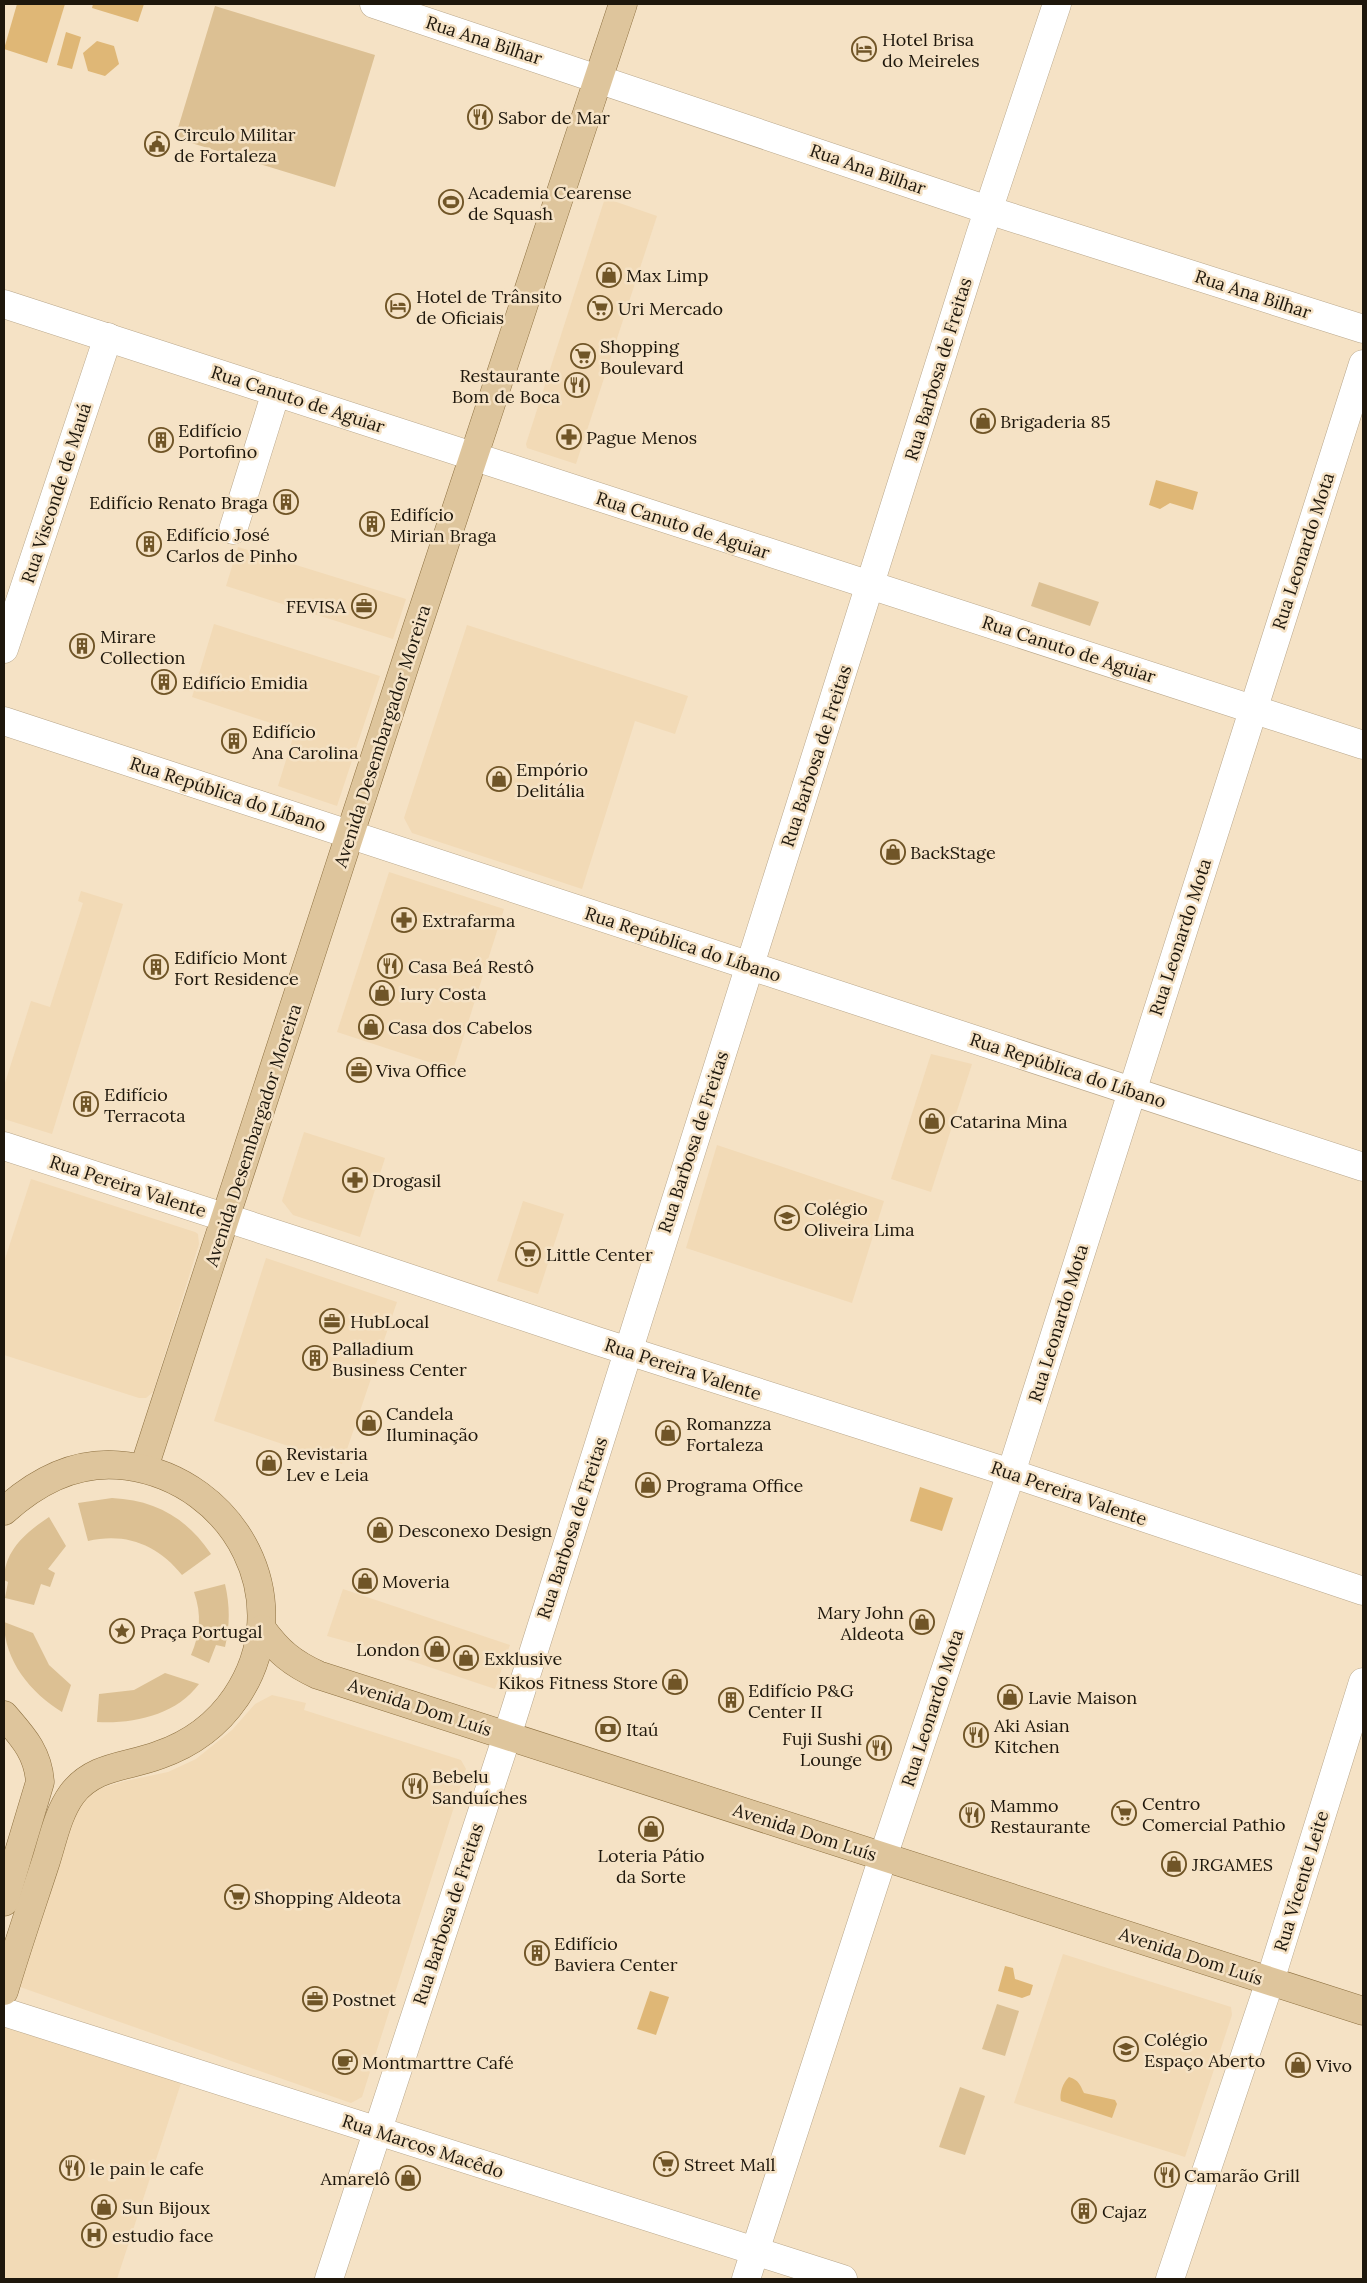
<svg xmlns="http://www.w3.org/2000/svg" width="1367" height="2283" viewBox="0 0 1367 2283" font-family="Lora,serif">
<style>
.built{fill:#f2dab6}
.green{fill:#dcc093}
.water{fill:#dfb776}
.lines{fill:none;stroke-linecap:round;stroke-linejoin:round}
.minor-casing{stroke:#b8a68a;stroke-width:29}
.major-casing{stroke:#8c6f3f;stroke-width:29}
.minor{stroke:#fff;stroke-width:28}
.major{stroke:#dec59c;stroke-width:28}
.labels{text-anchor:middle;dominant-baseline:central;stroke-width:5;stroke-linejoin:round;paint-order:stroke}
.poi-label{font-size:18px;fill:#1e170c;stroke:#f5e2c5;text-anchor:start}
.street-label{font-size:18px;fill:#1e170c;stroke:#f5e2c5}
</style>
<rect width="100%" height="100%" fill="#f5e2c5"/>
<g class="built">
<path d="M605,198L657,216L576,464L527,448L526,444Z"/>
<path d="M238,547L406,599L393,639L226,586Z"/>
<path d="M214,624L380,676L337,806L278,786L295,731L192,697Z"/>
<path d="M467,625L688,696L675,734L635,721L582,889L412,833L404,818Z"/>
<path d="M389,872L504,909L453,1070L337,1032Z"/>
<path d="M81,891L123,904L52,1134L4,1119V1086L31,1001L50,1007L83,903L78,901Z"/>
<path d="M931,1054L972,1064L931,1192L891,1179Z"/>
<path d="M304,1132L385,1158L360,1237L293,1215L282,1201Z"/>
<path d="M717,1145L884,1201L852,1303L686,1248Z"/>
<path d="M31,1179L195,1232L198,1234L199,1244L153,1392L146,1398H139L4,1355V1262Z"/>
<path d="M523,1201L564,1214L538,1294L497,1281Z"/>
<path d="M266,1258L397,1302L342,1464L214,1421Z"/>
<path d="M343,1589L510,1645L495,1689L381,1651L327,1636Z"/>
<path d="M272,1695L306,1703L304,1710L461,1760L466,1769L362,2097L351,2103L20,1987L73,1819L78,1807L91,1791L125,1781L168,1772L196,1759L232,1730L255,1704Z"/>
<path d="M1063,1954L1231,2007L1232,2015L1185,2157L1014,2103Z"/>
<path d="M6,2024L183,2077L117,2279H4V2032Z"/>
</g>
<g class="green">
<path d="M215,6L375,55L335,187L175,138Z"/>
<path d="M1039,582L1099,602L1090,626L1031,606Z"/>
<path d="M112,1498C155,1500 187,1518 211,1554L182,1575C158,1545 126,1532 88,1541L78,1503Z"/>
<path d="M49,1517L66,1546L48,1569L55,1573L50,1587L41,1584L34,1605L5,1598L8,1582L4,1580C4,1551 26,1532 49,1517Z"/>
<path d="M225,1584C230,1606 230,1625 225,1647L216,1645L209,1663L191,1655C200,1634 202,1615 194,1592Z"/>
<path d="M4,1622L33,1633L49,1665L71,1685L62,1712C31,1693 4,1661 4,1622Z"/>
<path d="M165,1673L199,1684C176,1715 134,1724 97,1722L99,1694L134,1690Z"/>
<path d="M997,2004L1019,2011L1005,2056L982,2049Z"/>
<path d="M960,2087L985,2096L965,2155L939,2147Z"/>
</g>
<g class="water">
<path d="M17,4H65L47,63L4,49Z"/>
<path d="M93,4H144L138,22L92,8Z"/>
<path d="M66,32L81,37L72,69L57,65Z"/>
<path d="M97,41L114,46L119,64L105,76L88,71L83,53Z"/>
<path d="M1156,480L1198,492L1193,510L1170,503L1160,509L1149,505Z"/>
<path d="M920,1487L953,1498L942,1531L910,1521Z"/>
<path d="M1005,1966L1013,1968L1015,1979L1033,1985L1030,1995L1022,1998L998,1991Z"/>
<path d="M650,1991L669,1997L656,2035L637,2029Z"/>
<path d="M1069,2077C1079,2080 1080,2085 1084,2093L1115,2100L1117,2104L1112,2118L1061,2101C1059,2094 1063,2082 1069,2077Z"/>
</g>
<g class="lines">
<defs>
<g id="minor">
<path d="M374,4L988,210L1363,329"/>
<path d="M4,304L1363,745"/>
<path d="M233,530L276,392"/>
<path d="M4,649L108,337"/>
<path d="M4,721L1363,1167"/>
<path d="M4,1146L316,1247L597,1341L1011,1473L1363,1591"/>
<path d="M4,2012L843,2279"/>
<path d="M329,2279L507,1736L980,235L1057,4"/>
<path d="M746,2279L883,1857L1011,1473L1363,364"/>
<path d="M1170,2279L1270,1981L1363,1682"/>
</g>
<g id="major">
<path d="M144,1468L415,634L623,4"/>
<path d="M4,1511C38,1480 79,1459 127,1466C236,1481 300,1602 236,1697C217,1725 191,1744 159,1755C128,1767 94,1765 72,1794C58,1813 53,1839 46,1861C32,1904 17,1947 4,1991"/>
<path d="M262,1629C279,1652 292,1663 318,1675L1363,2011"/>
<path d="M4,1715C22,1736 38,1752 40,1782L4,1902"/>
</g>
</defs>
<use href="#minor" class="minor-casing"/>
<use href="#major" class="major-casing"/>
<use href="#minor" class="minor"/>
<use href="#major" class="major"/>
</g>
<defs>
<symbol id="hotel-ring" viewBox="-11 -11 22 22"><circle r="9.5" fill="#f5e2c5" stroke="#705527" stroke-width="1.5"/><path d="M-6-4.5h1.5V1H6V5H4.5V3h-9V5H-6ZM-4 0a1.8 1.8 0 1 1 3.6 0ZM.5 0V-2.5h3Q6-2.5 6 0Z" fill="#705527"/></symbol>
<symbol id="restaurant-ring" viewBox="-11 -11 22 22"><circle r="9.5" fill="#f5e2c5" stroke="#705527" stroke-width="1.5"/><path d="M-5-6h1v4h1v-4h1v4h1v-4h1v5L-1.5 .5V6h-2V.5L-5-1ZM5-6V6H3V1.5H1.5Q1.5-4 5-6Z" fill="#705527"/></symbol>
<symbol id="civic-ring" viewBox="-11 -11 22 22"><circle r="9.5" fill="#f5e2c5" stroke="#705527" stroke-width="1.5"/><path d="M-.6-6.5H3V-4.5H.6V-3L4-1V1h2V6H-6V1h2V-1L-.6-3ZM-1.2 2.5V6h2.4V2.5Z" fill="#705527"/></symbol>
<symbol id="stadium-ring" viewBox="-11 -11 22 22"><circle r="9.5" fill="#f5e2c5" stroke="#705527" stroke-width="1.5"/><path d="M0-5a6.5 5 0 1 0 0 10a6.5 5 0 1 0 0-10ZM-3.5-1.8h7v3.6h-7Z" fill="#705527"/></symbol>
<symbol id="shop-ring" viewBox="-11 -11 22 22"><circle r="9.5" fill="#f5e2c5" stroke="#705527" stroke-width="1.5"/><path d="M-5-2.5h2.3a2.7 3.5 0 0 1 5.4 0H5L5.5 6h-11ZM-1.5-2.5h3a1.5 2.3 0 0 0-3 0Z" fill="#705527"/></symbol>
<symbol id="supermarket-ring" viewBox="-11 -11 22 22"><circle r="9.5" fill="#f5e2c5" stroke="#705527" stroke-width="1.5"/><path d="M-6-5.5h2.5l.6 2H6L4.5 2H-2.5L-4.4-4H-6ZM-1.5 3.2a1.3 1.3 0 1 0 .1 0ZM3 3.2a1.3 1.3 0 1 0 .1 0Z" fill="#705527"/></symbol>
<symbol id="pharmacy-ring" viewBox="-11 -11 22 22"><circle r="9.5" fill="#f5e2c5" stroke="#705527" stroke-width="1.5"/><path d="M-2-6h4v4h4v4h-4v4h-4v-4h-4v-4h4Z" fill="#705527"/></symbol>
<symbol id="building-ring" viewBox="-11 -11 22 22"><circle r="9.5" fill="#f5e2c5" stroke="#705527" stroke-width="1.5"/><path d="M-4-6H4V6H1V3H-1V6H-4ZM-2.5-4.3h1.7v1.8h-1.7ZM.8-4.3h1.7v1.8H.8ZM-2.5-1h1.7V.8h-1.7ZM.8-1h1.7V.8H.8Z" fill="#705527"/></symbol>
<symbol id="office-ring" viewBox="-11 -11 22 22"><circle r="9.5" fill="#f5e2c5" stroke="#705527" stroke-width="1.5"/><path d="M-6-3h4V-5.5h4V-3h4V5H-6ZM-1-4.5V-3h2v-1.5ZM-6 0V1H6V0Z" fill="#705527"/></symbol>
<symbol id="school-ring" viewBox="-11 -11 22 22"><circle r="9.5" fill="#f5e2c5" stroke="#705527" stroke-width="1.5"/><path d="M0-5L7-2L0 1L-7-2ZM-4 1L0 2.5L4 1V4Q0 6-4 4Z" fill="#705527"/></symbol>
<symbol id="sight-ring" viewBox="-11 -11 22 22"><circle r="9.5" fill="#f5e2c5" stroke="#705527" stroke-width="1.5"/><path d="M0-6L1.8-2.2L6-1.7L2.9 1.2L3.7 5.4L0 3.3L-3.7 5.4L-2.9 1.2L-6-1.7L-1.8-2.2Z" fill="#705527"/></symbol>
<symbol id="bank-ring" viewBox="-11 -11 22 22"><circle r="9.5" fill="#f5e2c5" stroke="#705527" stroke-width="1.5"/><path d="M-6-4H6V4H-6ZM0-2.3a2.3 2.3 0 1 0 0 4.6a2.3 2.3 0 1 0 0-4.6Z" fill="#705527"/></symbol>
<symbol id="cafe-ring" viewBox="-11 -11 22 22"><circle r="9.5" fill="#f5e2c5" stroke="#705527" stroke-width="1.5"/><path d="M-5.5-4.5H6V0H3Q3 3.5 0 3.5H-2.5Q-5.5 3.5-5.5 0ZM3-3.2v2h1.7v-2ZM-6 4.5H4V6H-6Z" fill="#705527"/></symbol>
<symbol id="hospital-ring" viewBox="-11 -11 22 22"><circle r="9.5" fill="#f5e2c5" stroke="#705527" stroke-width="1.5"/><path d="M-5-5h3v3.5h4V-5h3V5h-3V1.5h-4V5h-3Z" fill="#705527"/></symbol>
</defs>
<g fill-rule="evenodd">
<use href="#hotel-ring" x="850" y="35" width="28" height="28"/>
<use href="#restaurant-ring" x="466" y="103" width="28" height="28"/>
<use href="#civic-ring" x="143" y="130" width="28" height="28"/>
<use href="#stadium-ring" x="437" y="188" width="28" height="28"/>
<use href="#shop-ring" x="595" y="261" width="28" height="28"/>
<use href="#hotel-ring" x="384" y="292" width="28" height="28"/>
<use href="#supermarket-ring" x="586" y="294" width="28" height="28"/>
<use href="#supermarket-ring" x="569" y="342" width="28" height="28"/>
<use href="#restaurant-ring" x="563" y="371" width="28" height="28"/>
<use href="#shop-ring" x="969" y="407" width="28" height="28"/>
<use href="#pharmacy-ring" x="555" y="423" width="28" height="28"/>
<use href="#building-ring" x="147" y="426" width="28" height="28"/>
<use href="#building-ring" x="272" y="488" width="28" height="28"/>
<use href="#building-ring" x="358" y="510" width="28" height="28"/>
<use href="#building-ring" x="135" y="530" width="28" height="28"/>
<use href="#office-ring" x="350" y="592" width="28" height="28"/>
<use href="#building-ring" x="68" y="632" width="28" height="28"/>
<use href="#building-ring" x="150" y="668" width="28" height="28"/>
<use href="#building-ring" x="220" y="727" width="28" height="28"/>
<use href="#shop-ring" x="485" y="765" width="28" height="28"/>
<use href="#shop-ring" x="879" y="838" width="28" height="28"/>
<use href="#pharmacy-ring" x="390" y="906" width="28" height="28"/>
<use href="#restaurant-ring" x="376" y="952" width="28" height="28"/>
<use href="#building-ring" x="142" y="953" width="28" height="28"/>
<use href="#shop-ring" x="368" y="979" width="28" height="28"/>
<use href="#shop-ring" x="357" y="1013" width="28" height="28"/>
<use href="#office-ring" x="345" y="1056" width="28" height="28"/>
<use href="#building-ring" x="72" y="1090" width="28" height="28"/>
<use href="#shop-ring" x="918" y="1107" width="28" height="28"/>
<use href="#pharmacy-ring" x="341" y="1166" width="28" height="28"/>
<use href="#school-ring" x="773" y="1204" width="28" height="28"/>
<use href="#supermarket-ring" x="514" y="1240" width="28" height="28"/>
<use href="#office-ring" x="318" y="1307" width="28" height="28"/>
<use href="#building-ring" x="301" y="1344" width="28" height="28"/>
<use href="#shop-ring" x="355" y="1409" width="28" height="28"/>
<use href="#shop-ring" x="654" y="1419" width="28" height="28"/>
<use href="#shop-ring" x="255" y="1449" width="28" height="28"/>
<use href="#shop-ring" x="634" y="1471" width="28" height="28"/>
<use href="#shop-ring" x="366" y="1516" width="28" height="28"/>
<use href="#shop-ring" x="351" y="1567" width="28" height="28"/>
<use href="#shop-ring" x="908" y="1608" width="28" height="28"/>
<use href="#sight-ring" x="108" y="1617" width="28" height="28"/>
<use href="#shop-ring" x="423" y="1635" width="28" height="28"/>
<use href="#shop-ring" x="452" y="1644" width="28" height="28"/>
<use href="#shop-ring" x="661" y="1668" width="28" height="28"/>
<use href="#shop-ring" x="996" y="1683" width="28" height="28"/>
<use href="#building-ring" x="717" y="1686" width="28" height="28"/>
<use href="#bank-ring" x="594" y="1715" width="28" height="28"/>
<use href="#restaurant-ring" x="962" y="1721" width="28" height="28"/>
<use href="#restaurant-ring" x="865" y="1734" width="28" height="28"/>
<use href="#restaurant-ring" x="401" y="1772" width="28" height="28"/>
<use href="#supermarket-ring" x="1110" y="1799" width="28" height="28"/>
<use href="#restaurant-ring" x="958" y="1801" width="28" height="28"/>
<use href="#shop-ring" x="637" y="1815" width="28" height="28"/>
<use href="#shop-ring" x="1160" y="1850" width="28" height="28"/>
<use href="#supermarket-ring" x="223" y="1883" width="28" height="28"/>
<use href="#building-ring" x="523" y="1939" width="28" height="28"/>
<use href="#office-ring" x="301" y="1985" width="28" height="28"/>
<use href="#school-ring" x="1112" y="2035" width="28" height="28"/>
<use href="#cafe-ring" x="331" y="2048" width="28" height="28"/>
<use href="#shop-ring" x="1284" y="2051" width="28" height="28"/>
<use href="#supermarket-ring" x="652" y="2150" width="28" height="28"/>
<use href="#restaurant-ring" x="58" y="2154" width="28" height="28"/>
<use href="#restaurant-ring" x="1153" y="2161" width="28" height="28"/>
<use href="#shop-ring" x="394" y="2164" width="28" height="28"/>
<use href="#shop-ring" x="90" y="2193" width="28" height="28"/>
<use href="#building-ring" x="1070" y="2197" width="28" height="28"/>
<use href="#hospital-ring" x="80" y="2221" width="28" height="28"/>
</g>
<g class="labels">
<g class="poi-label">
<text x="882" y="39">Hotel Brisa<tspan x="882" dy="21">do Meireles</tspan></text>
<text x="498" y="117">Sabor de Mar</text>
<text x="174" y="134">Circulo Militar<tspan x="174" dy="21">de Fortaleza</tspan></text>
<text x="468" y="192">Academia Cearense<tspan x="468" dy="21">de Squash</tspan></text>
<text x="626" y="275">Max Limp</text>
<text x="416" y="296">Hotel de Trânsito<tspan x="416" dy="21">de Oficiais</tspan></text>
<text x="618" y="308">Uri Mercado</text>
<text x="600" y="346">Shopping<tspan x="600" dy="21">Boulevard</tspan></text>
<text x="560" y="375" text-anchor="end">Restaurante<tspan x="560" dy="21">Bom de Boca</tspan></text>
<text x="1000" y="421">Brigaderia 85</text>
<text x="178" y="430">Edifício<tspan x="178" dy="21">Portofino</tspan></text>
<text x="586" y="437">Pague Menos</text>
<text x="268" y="502" text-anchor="end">Edifício Renato Braga</text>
<text x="390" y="514">Edifício<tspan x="390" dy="21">Mirian Braga</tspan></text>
<text x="166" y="534">Edifício José<tspan x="166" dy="21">Carlos de Pinho</tspan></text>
<text x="346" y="606" text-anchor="end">FEVISA</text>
<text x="100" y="636">Mirare<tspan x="100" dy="21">Collection</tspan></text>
<text x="182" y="682">Edifício Emidia</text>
<text x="252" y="731">Edifício<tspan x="252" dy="21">Ana Carolina</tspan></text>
<text x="516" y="769">Empório<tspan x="516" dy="21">Delitália</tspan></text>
<text x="910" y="852">BackStage</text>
<text x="422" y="920">Extrafarma</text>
<text x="174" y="957">Edifício Mont<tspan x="174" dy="21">Fort Residence</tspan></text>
<text x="408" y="966">Casa Beá Restô</text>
<text x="400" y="993">Iury Costa</text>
<text x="388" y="1027">Casa dos Cabelos</text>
<text x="376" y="1070">Viva Office</text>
<text x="104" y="1094">Edifício<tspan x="104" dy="21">Terracota</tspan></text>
<text x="950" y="1121">Catarina Mina</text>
<text x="372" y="1180">Drogasil</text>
<text x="804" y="1208">Colégio<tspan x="804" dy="21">Oliveira Lima</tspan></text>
<text x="546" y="1254">Little Center</text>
<text x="350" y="1321">HubLocal</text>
<text x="332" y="1348">Palladium<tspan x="332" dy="21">Business Center</tspan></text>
<text x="386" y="1413">Candela<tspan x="386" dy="21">Iluminação</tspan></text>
<text x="686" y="1423">Romanzza<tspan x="686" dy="21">Fortaleza</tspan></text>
<text x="286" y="1453">Revistaria<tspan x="286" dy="21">Lev e Leia</tspan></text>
<text x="666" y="1485">Programa Office</text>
<text x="398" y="1530">Desconexo Design</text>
<text x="382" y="1581">Moveria</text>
<text x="904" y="1612" text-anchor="end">Mary John<tspan x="904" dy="21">Aldeota</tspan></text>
<text x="140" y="1631">Praça Portugal</text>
<text x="420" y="1649" text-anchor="end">London</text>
<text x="484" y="1658">Exklusive</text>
<text x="658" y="1682" text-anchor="end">Kikos Fitness Store</text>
<text x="748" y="1690">Edifício P&amp;G<tspan x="748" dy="21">Center II</tspan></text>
<text x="1028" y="1697">Lavie Maison</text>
<text x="994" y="1725">Aki Asian<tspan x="994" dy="21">Kitchen</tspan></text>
<text x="626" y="1729">Itaú</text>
<text x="862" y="1738" text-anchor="end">Fuji Sushi<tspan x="862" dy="21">Lounge</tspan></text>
<text x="432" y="1776">Bebelu<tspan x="432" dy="21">Sanduíches</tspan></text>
<text x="1142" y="1803">Centro<tspan x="1142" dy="21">Comercial Pathio</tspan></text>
<text x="990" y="1805">Mammo<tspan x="990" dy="21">Restaurante</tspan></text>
<text x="651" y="1855" text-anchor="middle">Loteria Pátio<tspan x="651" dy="21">da Sorte</tspan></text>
<text x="1192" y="1864">JRGAMES</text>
<text x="254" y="1897">Shopping Aldeota</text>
<text x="554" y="1943">Edifício<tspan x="554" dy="21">Baviera Center</tspan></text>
<text x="332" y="1999">Postnet</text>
<text x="1144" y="2039">Colégio<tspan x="1144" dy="21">Espaço Aberto</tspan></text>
<text x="362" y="2062">Montmarttre Café</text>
<text x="1316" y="2065">Vivo</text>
<text x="684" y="2164">Street Mall</text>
<text x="90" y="2168">le pain le cafe</text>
<text x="1184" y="2175">Camarão Grill</text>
<text x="390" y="2178" text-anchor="end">Amarelô</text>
<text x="122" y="2207">Sun Bijoux</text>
<text x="1102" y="2211">Cajaz</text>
<text x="112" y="2235">estudio face</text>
</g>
<g class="street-label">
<text transform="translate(484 40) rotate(18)">Rua Ana Bilhar</text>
<text transform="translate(868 169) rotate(19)">Rua Ana Bilhar</text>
<text transform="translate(1253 294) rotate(18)">Rua Ana Bilhar</text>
<text transform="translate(938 369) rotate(-73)">Rua Barbosa de Freitas</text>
<text transform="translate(298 399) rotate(18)">Rua Canuto de Aguiar</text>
<text transform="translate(56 493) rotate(-72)">Rua Visconde de Mauá</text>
<text transform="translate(683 525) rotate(18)">Rua Canuto de Aguiar</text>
<text transform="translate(1303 551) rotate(-72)">Rua Leonardo Mota</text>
<text transform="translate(1069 649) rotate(18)">Rua Canuto de Aguiar</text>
<text transform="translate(382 736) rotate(-72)">Avenida Desembargador Moreira</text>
<text transform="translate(816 756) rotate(-72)">Rua Barbosa de Freitas</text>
<text transform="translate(228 794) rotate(18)">Rua República do Líbano</text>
<text transform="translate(1180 937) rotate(-72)">Rua Leonardo Mota</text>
<text transform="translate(683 944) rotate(18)">Rua República do Líbano</text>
<text transform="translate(1068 1070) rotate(18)">Rua República do Líbano</text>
<text transform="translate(253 1135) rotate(-72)">Avenida Desembargador Moreira</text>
<text transform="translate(693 1142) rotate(-72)">Rua Barbosa de Freitas</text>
<text transform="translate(128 1186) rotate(18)">Rua Pereira Valente</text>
<text transform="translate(1058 1323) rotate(-73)">Rua Leonardo Mota</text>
<text transform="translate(683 1369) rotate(18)">Rua Pereira Valente</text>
<text transform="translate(1069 1493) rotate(19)">Rua Pereira Valente</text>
<text transform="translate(572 1528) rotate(-72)">Rua Barbosa de Freitas</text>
<text transform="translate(420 1707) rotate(18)">Avenida Dom Luís</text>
<text transform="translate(932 1708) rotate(-72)">Rua Leonardo Mota</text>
<text transform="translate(805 1832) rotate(18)">Avenida Dom Luís</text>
<text transform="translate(1301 1881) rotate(-73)">Rua Vicente Leite</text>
<text transform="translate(448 1914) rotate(-72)">Rua Barbosa de Freitas</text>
<text transform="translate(1191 1956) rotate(18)">Avenida Dom Luís</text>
<text transform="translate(423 2146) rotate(18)">Rua Marcos Macêdo</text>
</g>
</g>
<rect width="1367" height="2283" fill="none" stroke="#1e170c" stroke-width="10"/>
</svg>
